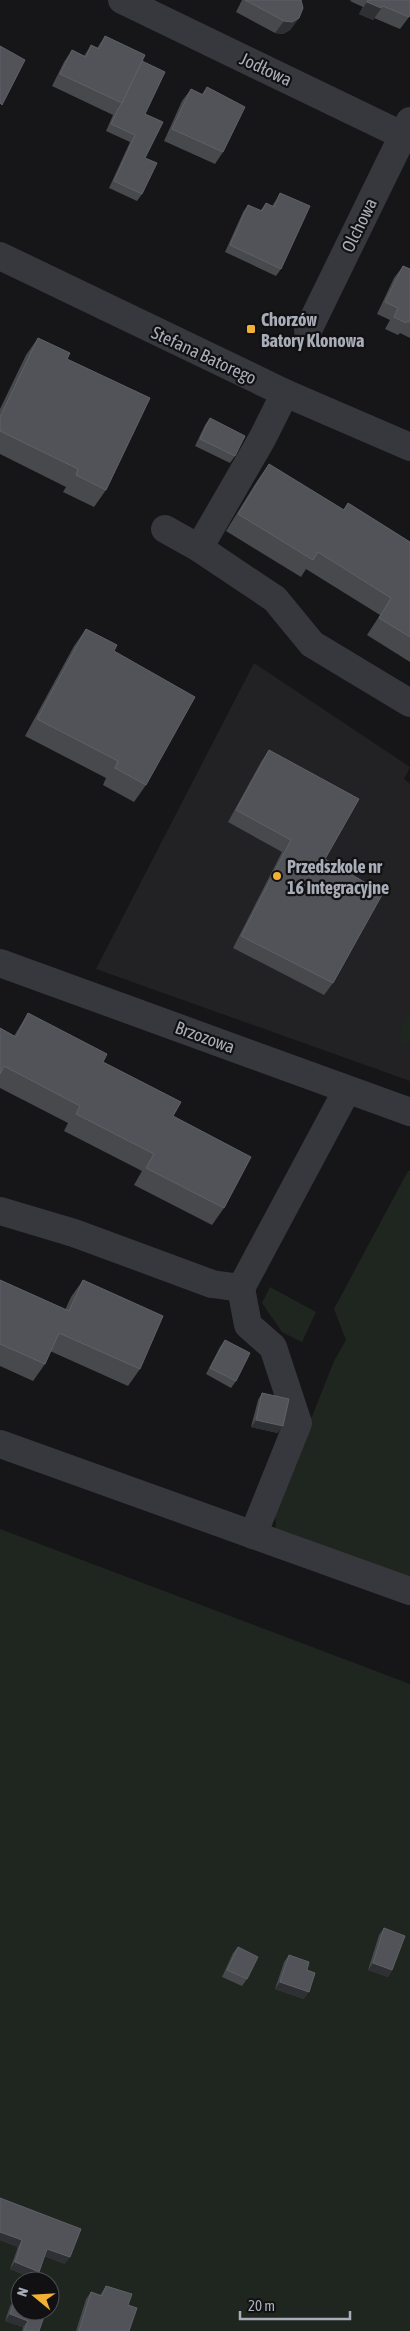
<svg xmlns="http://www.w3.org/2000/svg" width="410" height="2331" viewBox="0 0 410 2331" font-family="'Asap Condensed',sans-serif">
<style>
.built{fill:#222225}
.green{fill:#1e261f;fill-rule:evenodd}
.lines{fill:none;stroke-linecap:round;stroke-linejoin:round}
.minor{stroke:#37383d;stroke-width:28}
.wall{fill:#47494d}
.shaded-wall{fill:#2f3033}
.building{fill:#525359;stroke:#5f6168}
.poi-dot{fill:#f2b134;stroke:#111113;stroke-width:2}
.labels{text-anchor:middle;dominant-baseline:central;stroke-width:4.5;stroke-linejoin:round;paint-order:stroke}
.street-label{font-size:18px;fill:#a8adb8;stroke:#111113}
.poi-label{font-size:18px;font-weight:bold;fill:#a8adb8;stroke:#111113;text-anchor:start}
</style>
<rect width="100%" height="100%" fill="#161618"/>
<path class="built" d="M254,663L410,767L404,779L410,784V1081L96,969Z"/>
<g class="green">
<path d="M410,1007V1047L397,1041Z"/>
<path d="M408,1171H410V1578L276,1530L275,1510L334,1361L346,1340L334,1309Z"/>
<path d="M270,1287L316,1312L302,1342L282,1332L262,1303Z"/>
<path d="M0,1529L410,1684V2331H0ZM20,2281H50V2311H20Z"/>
</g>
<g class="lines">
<g class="minor">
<path d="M122,0L410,139"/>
<path d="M0,256L285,393L410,447"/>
<path d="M308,330L410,121"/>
<path d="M165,529L199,548L275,599L312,644L410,703"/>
<path d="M199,548L262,439L285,393"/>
<path d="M0,963L410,1112"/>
<path d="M0,1211L74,1233L212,1284L241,1288L347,1090"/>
<path d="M241,1288L248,1325L273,1347L298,1423L253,1535"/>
<path d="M0,1444L410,1591"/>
</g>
</g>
<g class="wall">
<path d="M242,0H301L299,18L290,30L283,34L275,33L236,12Z"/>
<path d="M351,0H410L409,17L400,29L374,18L373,20L359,14L363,7L350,1Z"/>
<path d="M105,36L142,61L145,114V158L142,194L137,201L109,188L130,142L106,131L113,115L52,86L64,62L72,50L84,56L91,45L97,48Z"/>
<path d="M207,87L223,152L215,164L164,141L182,101L191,89L202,94Z"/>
<path d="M280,193L281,269L276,276L225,252L243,212L248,205L260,211L266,203L272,206L276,200Z"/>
<path d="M403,266L410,269V338L400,333L398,335L385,329L390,320L377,314L394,278Z"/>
<path d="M38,338L67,359L106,490L94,507L63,492L66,487L0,454V409L26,355Z"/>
<path d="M210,418L235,456L230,463L195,446L205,425Z"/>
<path d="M269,464L343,510L348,503L410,542V662L367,635L380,615L306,569L301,577L226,531L257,481Z"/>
<path d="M86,629L114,651L146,785L134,802L103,785L106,778L25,736L74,646Z"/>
<path d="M269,750L325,859L333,983L324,995L233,948L282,852L228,822L261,762Z"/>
<path d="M28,1013L103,1062L173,1116L224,1208L212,1225L134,1185L142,1171L64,1131L68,1123L0,1088V1028L14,1036Z"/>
<path d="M0,1280L65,1310L71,1297L83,1280L140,1369L128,1386L50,1351L45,1364L33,1381L0,1366Z"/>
<path d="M225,1340L236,1381L231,1388L206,1374L220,1347Z"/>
<path d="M262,1393L278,1433L251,1427L258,1400Z"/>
<path d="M384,1928L392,1970L388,1977L368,1970L379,1935Z"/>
<path d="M238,1947L247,1979L242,1986L222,1977L233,1953Z"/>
<path d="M289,1955L307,1970L304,1999L275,1989L284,1962Z"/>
<path d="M0,2198L65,2264L44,2256L39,2272L34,2279L10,2269L18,2247L0,2240Z"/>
<path d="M106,2286L128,2305L129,2331H76L86,2299L91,2292L100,2295Z"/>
<path d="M15,2299L39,2331H22L23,2327L5,2321L10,2306Z"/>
</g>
<g class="shaded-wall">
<path d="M367,2L383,6L373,20L359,14Z"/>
<path d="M299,18L290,30L283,34L275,33L284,21Z"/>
<path d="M256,1420L283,1426L278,1433L251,1427Z"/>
<path d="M373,1963L392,1970L388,1977L368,1970Z"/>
<path d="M280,1982L309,1992L304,1999L275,1989Z"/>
<path d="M0,2232L22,2240L18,2247L0,2240Z"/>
<path d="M47,2249L70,2257L65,2264L42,2255Z"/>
<path d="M15,2262L39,2272L34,2279L10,2269Z"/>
<path d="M10,2314L28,2321L23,2327L5,2321Z"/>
</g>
<g class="building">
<path d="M245,0H301L303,8L299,18L292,22L284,21Z"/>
<path d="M368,0H410V14L409,17L383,6L381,8L367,2Z"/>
<path d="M105,36L145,55L122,103L60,74L72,50L86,57L91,45L99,49Z"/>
<path d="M0,46L25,60L2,105L0,103Z"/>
<path d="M142,61L165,72L145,114L163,122L145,158L157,163L142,194L114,181L135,135L111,124L118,109L122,103Z"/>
<path d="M207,87L245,107L223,152L172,129L191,89L203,95Z"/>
<path d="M280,193L310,206L281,269L230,245L248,205L262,211L266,203L274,207Z"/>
<path d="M403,266L410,269V322L408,321L406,323L394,317L398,308L385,302Z"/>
<path d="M38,338L70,353L67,359L150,398L106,490L76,475L78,469L0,431V417Z"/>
<path d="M210,418L245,436L235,456L200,439Z"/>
<path d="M269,464L344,510L348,503L410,542V637L379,618L391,598L318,552L313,560L238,514Z"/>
<path d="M86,629L117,645L114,651L195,697L146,785L115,768L118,761L37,719Z"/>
<path d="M269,750L359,799L325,859L383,893L333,983L241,936L291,840L236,810Z"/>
<path d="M28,1013L107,1054L103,1062L181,1102L173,1116L251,1157L224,1208L146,1168L154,1154L76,1114L80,1106L4,1066L0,1074V1028L16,1037Z"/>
<path d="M0,1280L69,1311L83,1280L163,1316L140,1369L59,1333L45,1364L0,1344Z"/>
<path d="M225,1340L250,1353L236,1381L210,1368Z"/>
<path d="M262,1393L289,1399L283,1426L256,1420Z"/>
<path d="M384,1928L405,1936L392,1970L373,1963Z"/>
<path d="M238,1947L258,1957L247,1979L227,1970Z"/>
<path d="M289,1955L309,1962L307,1970L315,1973L309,1992L280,1982Z"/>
<path d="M0,2198L81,2229L70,2257L47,2249L39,2272L15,2262L22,2240L0,2232Z"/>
<path d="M106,2286L132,2294L128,2305L137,2308L129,2331H79L91,2292L102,2296Z"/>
<path d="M15,2299L20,2301V2311H46L39,2331H24L28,2321L10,2314Z"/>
</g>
<g class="poi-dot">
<rect x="246" y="324" width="10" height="10" rx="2.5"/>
<circle cx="277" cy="876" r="5"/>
</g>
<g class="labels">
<g class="street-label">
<text transform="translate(266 69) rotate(25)">Jodłowa</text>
<text transform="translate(359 225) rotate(-64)">Olchowa</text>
<text transform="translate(204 355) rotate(25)">Stefana Batorego</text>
<text transform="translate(205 1037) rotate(20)">Brzozowa</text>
</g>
<g class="poi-label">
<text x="261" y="319">Chorzów<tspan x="261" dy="21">Batory Klonowa</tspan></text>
<text x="287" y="866">Przedszkole nr<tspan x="287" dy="21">16 Integracyjne</tspan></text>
</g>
</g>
<g transform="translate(35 2296) rotate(288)"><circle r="24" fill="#111113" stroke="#4d4f55"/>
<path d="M0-4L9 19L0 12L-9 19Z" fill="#f2b134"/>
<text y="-8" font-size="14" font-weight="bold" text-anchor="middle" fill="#a8adb8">N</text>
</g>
<path d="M240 2311v8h110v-8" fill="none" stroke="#a8adb8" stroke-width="2.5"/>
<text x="248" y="2311" font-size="15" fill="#a8adb8" stroke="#111113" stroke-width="4" paint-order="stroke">20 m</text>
</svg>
